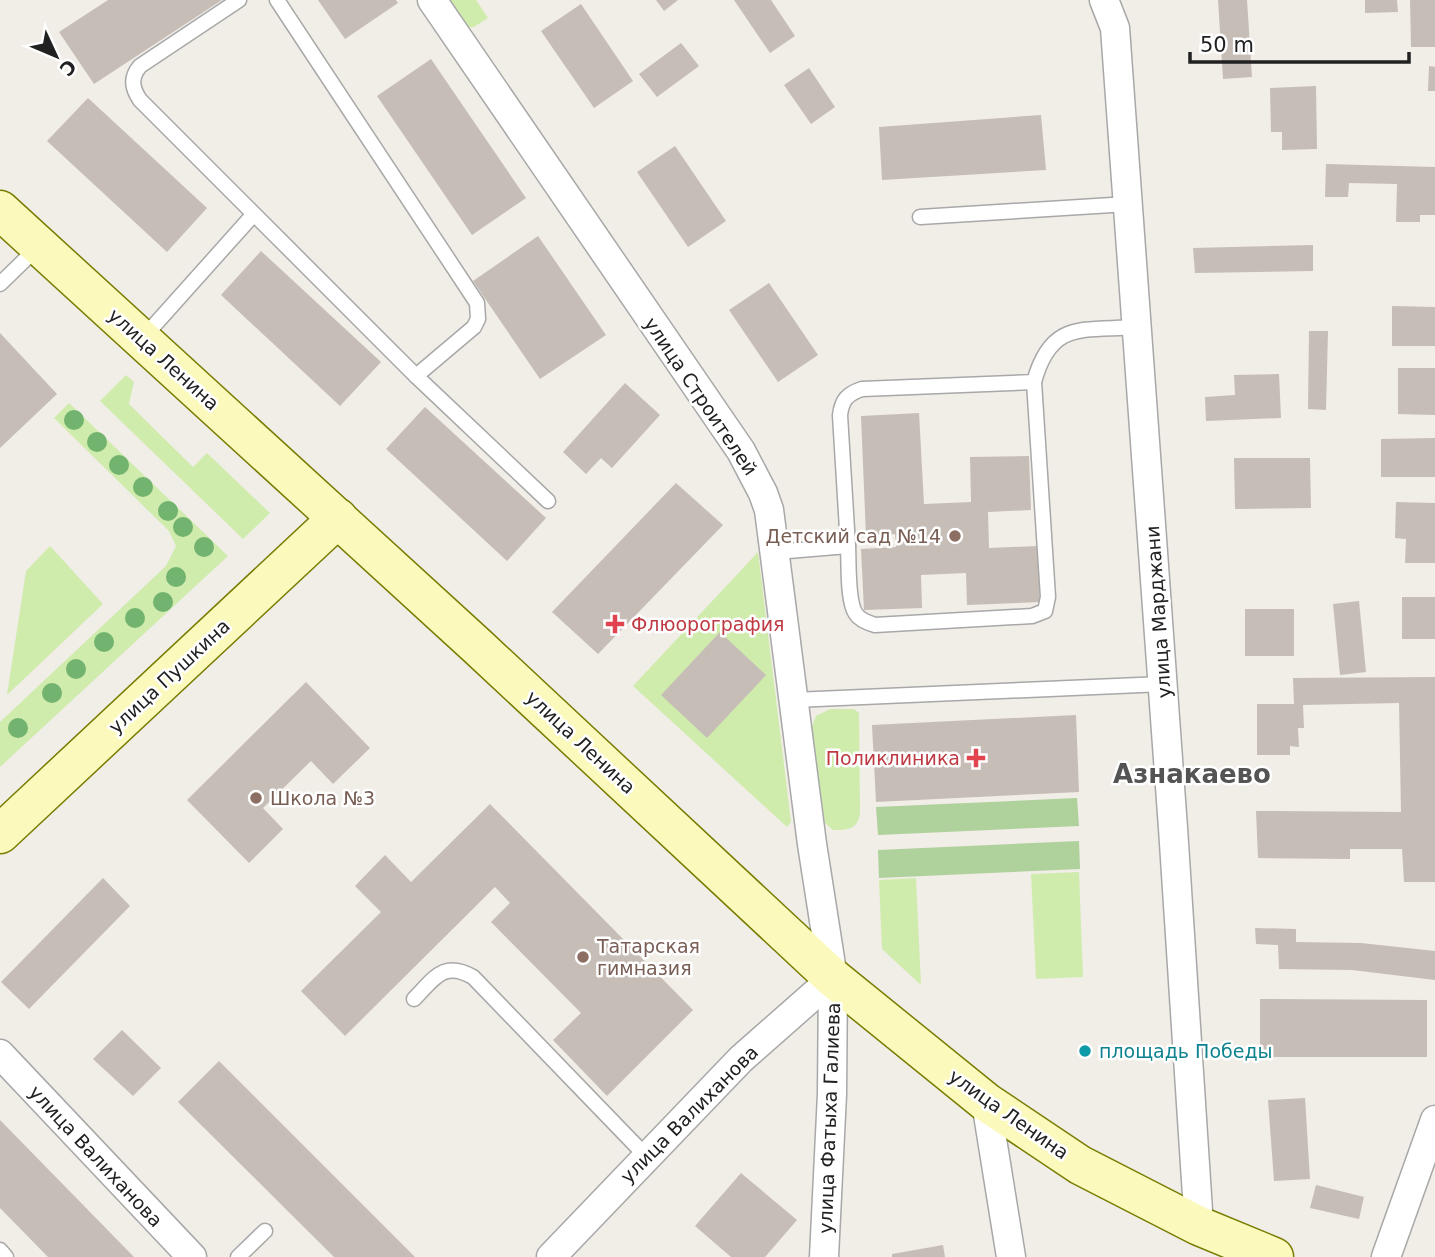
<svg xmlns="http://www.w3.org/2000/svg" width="1435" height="1257" viewBox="0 0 1435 1257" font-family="'DejaVu Sans',sans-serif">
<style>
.grass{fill:#d0ecad}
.forest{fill:#afd19b}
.building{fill:#c6bdb6}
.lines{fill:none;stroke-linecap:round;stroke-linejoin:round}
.service-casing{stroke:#a8a8a8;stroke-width:17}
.minor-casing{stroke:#a8a8a8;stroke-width:31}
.secondary-casing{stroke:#787d02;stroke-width:41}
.service{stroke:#fff;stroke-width:14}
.minor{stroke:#fff;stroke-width:28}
.secondary{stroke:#fbfabc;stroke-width:38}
.tree{fill:#71b36f}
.education-dot{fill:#8d6e63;stroke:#fff;stroke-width:2.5}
.health-dot{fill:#e0444e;stroke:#fff;stroke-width:2.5}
.culture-dot{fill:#0f9aa8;stroke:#fff;stroke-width:2.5}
.labels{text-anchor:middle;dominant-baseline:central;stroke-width:5;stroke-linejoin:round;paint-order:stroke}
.street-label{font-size:19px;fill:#212121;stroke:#fff}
.education-label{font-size:19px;fill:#785e54;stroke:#fff;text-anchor:start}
.health-label{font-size:19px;fill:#be3a42;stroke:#fff;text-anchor:start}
.culture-label{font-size:19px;fill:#0d838f;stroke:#fff;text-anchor:start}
.district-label{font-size:26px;font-weight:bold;fill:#545454;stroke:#fff}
</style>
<rect width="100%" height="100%" fill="#f1ede7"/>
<g class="grass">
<path d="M443,0H476L488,18L474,27L464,28Z"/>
<path d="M126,375L134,382L129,404L193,467L207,453L270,513L243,539L100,401Z"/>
<path d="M69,403L228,556L0,767V722L166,566L176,546L169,531L54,418Z"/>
<path d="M50,546L103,604L7,695L26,571Z"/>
<path d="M758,552L791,822L787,827L633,686Z"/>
<path d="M830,709H854L859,713L860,813C858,830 847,830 833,830L825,823L811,729L816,716Z"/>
<path d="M1079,872L1083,977L1036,979L1031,874Z"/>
<path d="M916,878L921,985L882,949L879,880Z"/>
</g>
<g class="forest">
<path d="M1077,798L1079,826L878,835L876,807Z"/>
<path d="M1079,841L1080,869L879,878L878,850Z"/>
</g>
<g class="building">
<path d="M108,0H222L94,84L59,32Z"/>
<path d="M318,0H396L398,3L345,39Z"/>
<path d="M656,0H678L664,11Z"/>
<path d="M734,0H771L795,36L770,53Z"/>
<path d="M1218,0H1247L1252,77L1223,79Z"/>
<path d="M1365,0H1397L1398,12L1365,13Z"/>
<path d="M1410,0H1435V47H1411Z"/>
<path d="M581,4L633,81L594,108L541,31Z"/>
<path d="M681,43L699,66L657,97L639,74Z"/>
<path d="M431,59L526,198L472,235L377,96Z"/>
<path d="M1429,66L1435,67V91H1428Z"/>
<path d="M809,68L835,107L811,124L784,85Z"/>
<path d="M1316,86L1317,149L1282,150V132H1271L1270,88Z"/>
<path d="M88,98L207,208L167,252L47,141Z"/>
<path d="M1041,115L1046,170L882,180L879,127Z"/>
<path d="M675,146L726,221L688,247L637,172Z"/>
<path d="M1326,164L1435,167V215H1420V222H1396L1397,184L1349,183L1348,197H1325Z"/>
<path d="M538,236L606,335L540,379L473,281Z"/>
<path d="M1313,245V271L1195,273L1193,248Z"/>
<path d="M261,251L381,362L340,406L221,295Z"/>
<path d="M769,283L818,355L778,382L729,310Z"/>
<path d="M1392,306L1435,307V346H1392Z"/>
<path d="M1309,331H1328L1326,410L1308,409Z"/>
<path d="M0,333L57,394L0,448Z"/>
<path d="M1398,368H1435V415L1398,414Z"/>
<path d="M1279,374L1281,418L1206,421L1205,397L1235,395L1234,375Z"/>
<path d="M625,383L660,415L612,468L601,458L586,474L563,452Z"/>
<path d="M425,407L546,518L507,561L386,449Z"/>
<path d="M919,413L924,504L971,502L970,457L1029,456L1031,510L988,512L989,548L1038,546L1040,602L967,605L966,573L921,575L922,608L864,610L861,549L896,547L895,534L866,536L861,416Z"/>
<path d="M1435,438V477H1381V439Z"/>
<path d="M1234,458H1310L1311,508L1235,509Z"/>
<path d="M676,483L723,525L598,654L552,612Z"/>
<path d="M1396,502L1435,503V563H1405L1406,539L1395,538Z"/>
<rect x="1402" y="597" width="33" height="42"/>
<path d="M1359,601L1366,672L1340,675L1333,604Z"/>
<rect x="1245" y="609" width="49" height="47"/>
<path d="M720,632L766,675L707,738L661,695Z"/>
<path d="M1435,677V882H1404L1402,849H1350V859L1258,858L1256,811L1401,812L1399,703L1303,705L1304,728H1298L1299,747L1290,746V755H1257V704H1294L1293,678Z"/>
<path d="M306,682L370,748L333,784L311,761L263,808L283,829L249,863L187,800Z"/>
<path d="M1076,715L1079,792L876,802L872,725Z"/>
<path d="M490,804L693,1010L607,1096L553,1040L581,1013L491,922L510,903L495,887L345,1036L301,991L381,912L355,886L385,855L411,882Z"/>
<path d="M103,878L130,906L29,1009L1,982Z"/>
<path d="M1255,928L1296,929V942L1361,943L1435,951V980L1352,970L1279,969L1278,945L1256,944Z"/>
<path d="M1260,999L1427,1000V1057H1260Z"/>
<path d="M122,1030L161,1068L133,1096L93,1059Z"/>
<path d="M219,1061L415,1257H334L178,1102Z"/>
<path d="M1305,1098L1310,1179L1274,1181L1268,1100Z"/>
<path d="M0,1120L134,1257H48L0,1208Z"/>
<path d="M741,1173L797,1220L765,1257H731L695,1226Z"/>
<path d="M1316,1185L1364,1197L1359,1219L1310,1208Z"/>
<path d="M943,1245L945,1257H892V1254Z"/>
</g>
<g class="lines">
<defs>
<g id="service">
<path d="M239,0L140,66C130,78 132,88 140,100L416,376"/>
<path d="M277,0L477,303L478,319L474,327L416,376L548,501"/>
<path d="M920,217L1128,204"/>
<path d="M0,284L38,247"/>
<path d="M142,339L253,215"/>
<path d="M848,546C849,562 847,602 856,614C860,620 868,623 875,625L1032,616L1045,611L1048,597L1034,382"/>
<path d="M776,552L848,546L840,415C842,400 847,394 862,389L1034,382C1051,320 1082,331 1137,327"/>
<path d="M794,700L1163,684"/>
<path d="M414,999C434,979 443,960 473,977L646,1156"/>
<path d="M0,1250L6,1257"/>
<path d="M238,1257L265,1231"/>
</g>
<g id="minor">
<path d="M432,0L741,451L763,493L769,510L812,844L833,978L832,1094L824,1257"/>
<path d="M1104,0L1115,28L1173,828L1199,1226"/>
<path d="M0,1054L192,1257"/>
<path d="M986,1102L1011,1257"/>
<path d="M551,1257L741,1059L833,978"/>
<path d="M1386,1257L1435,1120"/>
</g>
<g id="secondary">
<path d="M0,210L476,645L833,978L986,1102L1080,1165L1199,1226L1274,1257"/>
<path d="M0,834L338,518"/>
</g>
</defs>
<use href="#service" class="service-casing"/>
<use href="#minor" class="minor-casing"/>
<use href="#secondary" class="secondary-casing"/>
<use href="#service" class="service"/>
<use href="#minor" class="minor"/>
<use href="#secondary" class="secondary"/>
</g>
<g class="tree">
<circle cx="74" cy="420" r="10"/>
<circle cx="97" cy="442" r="10"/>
<circle cx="119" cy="465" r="10"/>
<circle cx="143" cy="487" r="10"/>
<circle cx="168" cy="511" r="10"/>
<circle cx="183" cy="527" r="10"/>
<circle cx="204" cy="547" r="10"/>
<circle cx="176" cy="577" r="10"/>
<circle cx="163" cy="602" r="10"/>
<circle cx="135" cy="618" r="10"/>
<circle cx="104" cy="642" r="10"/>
<circle cx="76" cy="669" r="10"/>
<circle cx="52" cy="693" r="10"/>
<circle cx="18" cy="728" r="10"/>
</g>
<g class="education-dot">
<circle cx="955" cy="536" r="7"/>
<circle cx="256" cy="798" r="7"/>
<circle cx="583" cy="957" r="7"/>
</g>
<g class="health-dot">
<path d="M611.5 613.5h7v7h7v7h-7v7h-7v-7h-7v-7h7z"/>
<path d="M972.5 747.5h7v7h7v7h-7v7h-7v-7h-7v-7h7z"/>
</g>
<circle class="culture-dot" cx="1085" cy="1051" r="7"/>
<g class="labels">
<g class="street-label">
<text transform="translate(164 359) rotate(42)">улица Ленина</text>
<text transform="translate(701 396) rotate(56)">улица Строителей</text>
<text transform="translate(1158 612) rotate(-94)">улица Марджани</text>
<text transform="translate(169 676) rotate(-43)">улица Пушкина</text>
<text transform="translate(581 742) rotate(43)">улица Ленина</text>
<text transform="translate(689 1114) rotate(-45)">улица Валиханова</text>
<text transform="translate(1009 1114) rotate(35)">улица Ленина</text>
<text transform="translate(829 1118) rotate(-88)">улица Фатыха Галиева</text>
<text transform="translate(96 1156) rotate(47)">улица Валиханова</text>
</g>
<g class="education-label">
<text x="941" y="536" text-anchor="end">Детский сад №14</text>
<text x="270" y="798">Школа №3</text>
<text x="597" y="946">Татарская<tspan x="597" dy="22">гимназия</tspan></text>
</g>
<g class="health-label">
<text x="631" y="624">Флюорография</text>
<text x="960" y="758" text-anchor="end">Поликлиника</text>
</g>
<g class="culture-label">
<text x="1099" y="1051">площадь Победы</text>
</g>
<g class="district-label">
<text x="1192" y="774">Азнакаево</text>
</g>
</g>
<g transform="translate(56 56) rotate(134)" stroke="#ffffff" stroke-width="5" paint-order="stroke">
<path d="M0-5L12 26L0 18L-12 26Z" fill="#212121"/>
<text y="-10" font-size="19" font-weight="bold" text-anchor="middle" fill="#212121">С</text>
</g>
<path d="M1190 52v10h219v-10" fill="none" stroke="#212121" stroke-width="3.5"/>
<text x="1200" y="52" font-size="21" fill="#212121" stroke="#ffffff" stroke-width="5" paint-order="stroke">50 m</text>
</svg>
